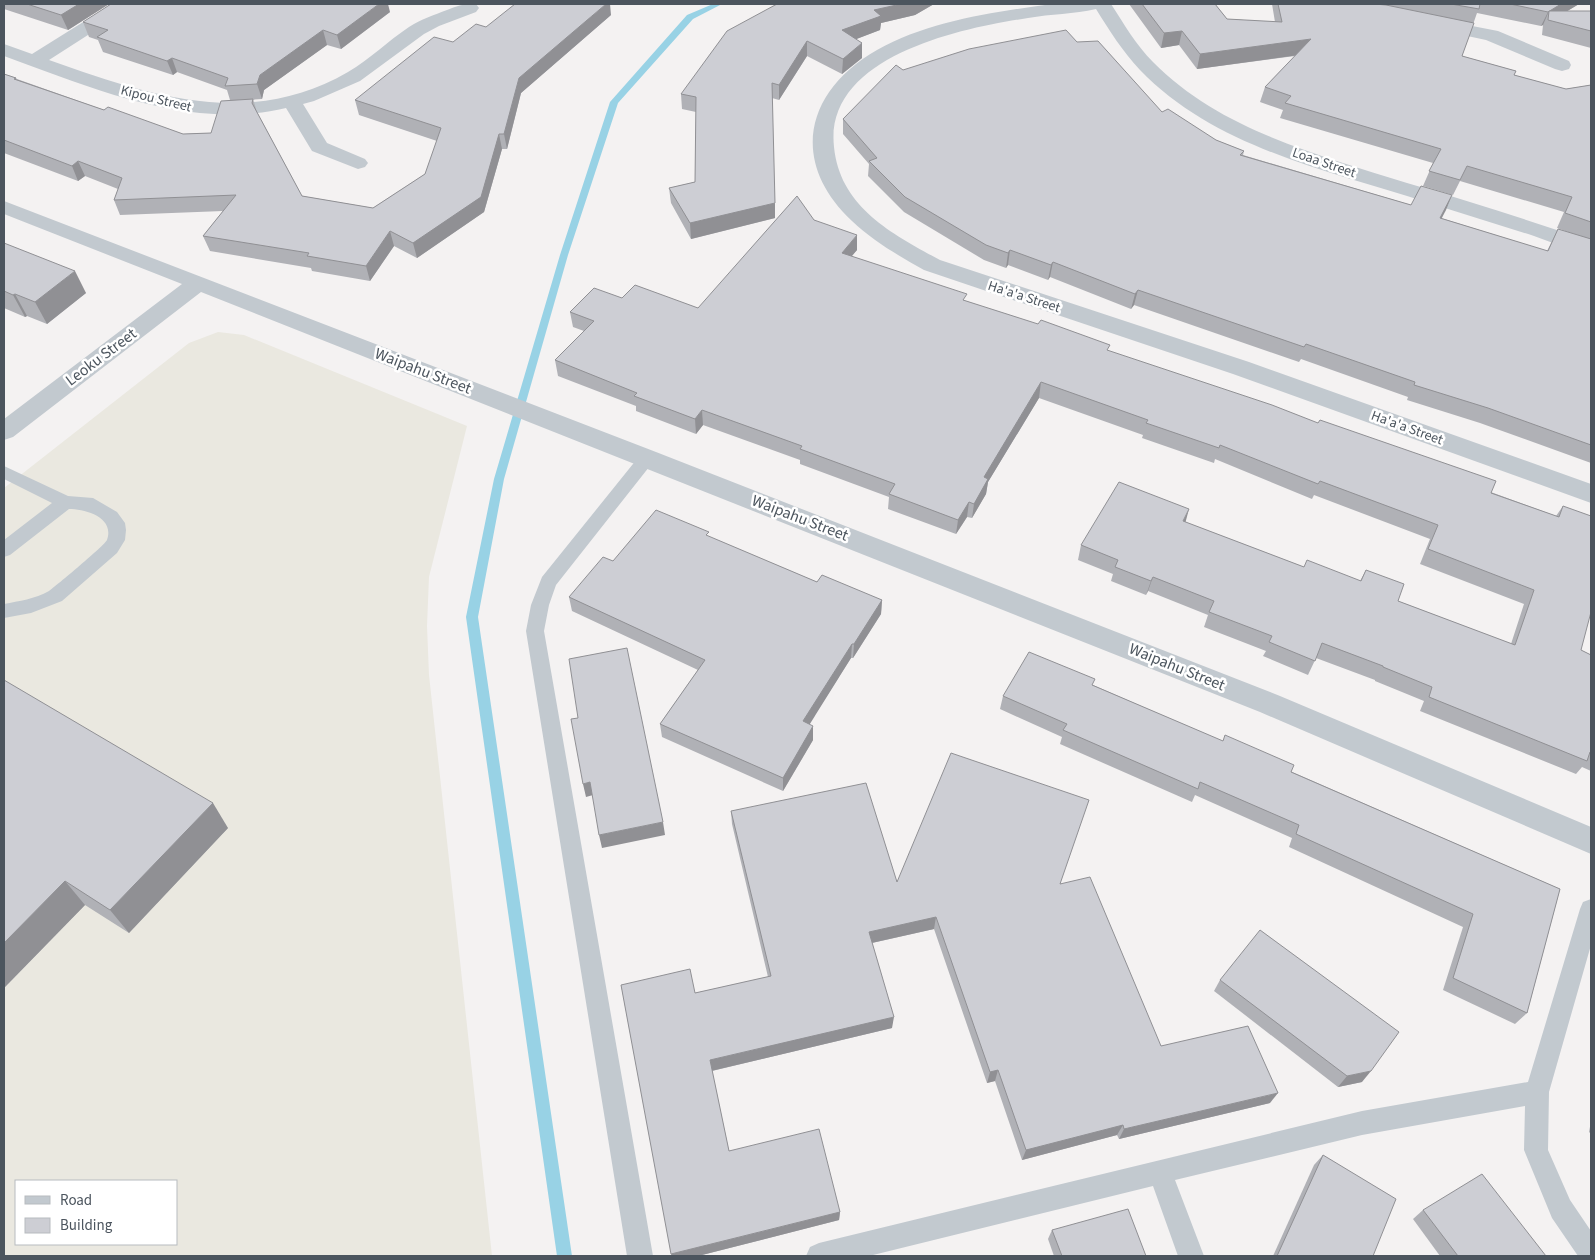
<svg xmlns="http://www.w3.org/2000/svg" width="1595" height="1260" viewBox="0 0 1595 1260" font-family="'Source Sans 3',sans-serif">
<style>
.commercial{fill:#eae8e0;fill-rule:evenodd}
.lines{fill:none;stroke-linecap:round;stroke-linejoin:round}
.stream{fill:#98d2e5;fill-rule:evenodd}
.service{fill:#c2c9cf;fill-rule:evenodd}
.minor{fill:#c2c9cf;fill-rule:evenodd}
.tertiary{fill:#c2c9cf;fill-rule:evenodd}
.wall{fill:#b0b1b6}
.shaded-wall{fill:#909094}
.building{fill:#cdced4;stroke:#909094}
.labels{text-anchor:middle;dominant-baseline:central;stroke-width:5;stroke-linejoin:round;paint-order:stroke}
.far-street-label{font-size:14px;fill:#4c555e;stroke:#fff}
.street-label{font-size:16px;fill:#4c555e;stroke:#fff}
</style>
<rect width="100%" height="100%" fill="#f4f2f2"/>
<path class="commercial" d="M218,332L244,335L467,426L429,577L427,626L429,675L492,1256H4V488L189,343ZM16,1181H176V1244H16Z"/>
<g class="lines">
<path class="stream" d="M713,4H722L693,19L618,103L568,255L504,479L478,617L572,1256H557L466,617L494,479L560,255L610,102L687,15Z"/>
<g class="service">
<path d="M647,452L653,454L655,458L653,462L556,585L549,605L544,631L653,1256H627L526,631L531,605L542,577L641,454Z"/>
<path d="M4,466L68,496L93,498L117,512L125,523L126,530L125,540L117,553L62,601L31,613L4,618V604C19,601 35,599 49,591C56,586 105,545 107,540C115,517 85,509 69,509L10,555L4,557V540L52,503L4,479Z"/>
<path d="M1591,899V945L1549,1092L1548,1150L1570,1200L1591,1231V1256H1578L1552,1218L1524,1150L1525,1106L1362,1135L1175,1180L1204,1256H1178L1153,1186L869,1256H806L810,1247L819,1243L1362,1111L1528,1082L1580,909L1583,902Z"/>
</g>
<g class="minor">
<path d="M112,4H133L130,8L49,60C148,95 248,130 348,72C370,59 388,41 409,27C421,19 434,15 447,10C457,6 466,3 476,4L479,8L476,12L439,26L424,34L360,81L314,101L303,104L327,143L365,159L368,163L365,167L358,169L312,151L286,108C189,131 93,88 4,56V44L32,54Z"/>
<path d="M1052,4H1111C1124,24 1136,45 1153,62C1220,130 1318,155 1407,183C1469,201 1530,221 1591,241V255C1572,250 1553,243 1534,236C1499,225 1464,214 1429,203C1330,171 1215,148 1140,70C1123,52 1109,30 1096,9C1074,14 1051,14 1028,18C962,28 824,56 834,147C840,207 892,234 940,260L1249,362L1591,484V503L1233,374L924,270C899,256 873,241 852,221C789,162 805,91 877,50C929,21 994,12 1052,4Z"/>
<path d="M1436,19L1498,31L1569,61L1571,65L1569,69L1562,71L1555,69L1486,40L1430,28L1427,24L1430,20Z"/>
</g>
<path class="tertiary" d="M4,201L656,452L1280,696L1591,827V854L1260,712L201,292L13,437L4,440V419L182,284L4,214Z"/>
</g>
<g class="wall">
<path d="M4,4H109L68,30L4,9Z"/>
<path d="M777,4H934L915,15L881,23L880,30L856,39L862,58L842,74L807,56L779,100L772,98L775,218L691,239L671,203L669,188L695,182L696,112L682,109L681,94Z"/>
<path d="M1129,4H1215L1227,19L1275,22L1272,4H1579L1567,11H1591V48L1542,35L1543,25L1541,26L1477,13L1462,56L1516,71L1514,75L1566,89L1591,85V463L1480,423L1407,400L1408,397L1301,359L1299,362L1134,305L1131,309L1050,277L1048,280L1008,265L1006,268L984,260L904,212L868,176L869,164L843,134V119L903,70L1077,42L1162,112L1216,140L1244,151L1243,155L1411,205L1452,195L1441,218L1547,251L1558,229L1571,233L1557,228L1564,212L1460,181L1453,195L1423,186L1433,163L1280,118L1283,110L1260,102L1265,87L1295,56L1197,69L1179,45L1161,48Z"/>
<path d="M390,12L341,49L327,45L264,90L262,99L248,100L253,99L257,112L302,196L373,208L425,174L437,141L359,115L355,100L453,42L486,27L611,15L521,93L507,149H502L484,212L417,258L394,246L370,281L312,271L311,268L210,251L203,236L223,211L120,215L114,200L118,189L85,176L78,181L4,153V74L16,78L17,79L104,110L183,134L211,133L230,100L227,90L177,72L173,75L103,52L98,40L89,37L83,22Z"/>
<path d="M814,220L857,250L851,256L966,301L1109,351L1556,516L1563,506L1581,650L1591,655V771L1582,767L1576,774L1420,711L1424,701L1375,681V680L1316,658L1308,675L1263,656L1266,651L1204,627L1208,615L1148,591L1146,595L1111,581L1113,574L1078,560L1081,545L1185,522L1304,567L1360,581L1366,570L1398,601L1511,644L1524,604L1420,564L1430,539L1314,495L1312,499L1215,459L1214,463L1142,438L1143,435L1039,398L988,482L986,494L972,518L967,517L956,534L888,509L889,497L800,464V460L703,425L696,434L636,411V406L558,376L555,360L584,331L573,327L570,312L622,298L698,308Z"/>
<path d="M4,243L86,293L47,324L27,316L25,317L4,308Z"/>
<path d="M709,537L817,582L882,600L881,614L853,658H851L809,724L813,740L783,791L662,737L660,724L698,670L572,611L569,597L613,561Z"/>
<path d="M4,680L228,828L129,933L85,905L4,988Z"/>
<path d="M1093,685L1560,889L1527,1013L1515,1024L1443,990L1463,927L1289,847L1292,838L1195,795L1192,802L1060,744L1062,737L1000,709L1003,696Z"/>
<path d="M731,811L897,882L1061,884L1161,1046L1270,1103L1119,1139L1117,1135L1022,1160L995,1081L987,1083L934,929L872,943L892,1028L712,1071L729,1151L840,1212L839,1220L698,1256H672L621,985L695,993L768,977L732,824Z"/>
<path d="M1220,980L1362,1082L1338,1087L1214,991Z"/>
<path d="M1591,1121V1134L1589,1132Z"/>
<path d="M1323,1155L1373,1256H1273L1314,1165Z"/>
<path d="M1423,1210L1546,1256H1440L1413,1219Z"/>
<path d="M1052,1230L1146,1256H1054L1048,1239Z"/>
</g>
<g class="shaded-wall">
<path d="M79,4H109L68,30L61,15Z"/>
<path d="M379,4H388L390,12L341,49L337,35Z"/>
<path d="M606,4H610L611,15L521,93L507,149L504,134L519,78Z"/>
<path d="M901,4H934L915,15L881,23L880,30L841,45L842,30L874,10Z"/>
<path d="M1561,4H1579L1551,21L1549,11L1543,25L1541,26L1548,12Z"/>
<path d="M323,30L327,45L264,90L262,99L257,84L260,75Z"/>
<path d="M1182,31L1179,45L1161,48L1164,33Z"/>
<path d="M1311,39L1306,54L1197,69L1200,54Z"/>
<path d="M807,41V56L779,100V85Z"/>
<path d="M862,43V58L842,74L843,59Z"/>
<path d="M172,58L177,72L173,75L167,61Z"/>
<path d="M499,134L502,149L484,212L417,258L413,243Z"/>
<path d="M78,161L85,176L78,181L72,166Z"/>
<path d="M1452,195L1446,210L1434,233L1440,218Z"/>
<path d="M775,203V218L691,239L690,223Z"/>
<path d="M390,231L394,246L370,281L366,266Z"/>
<path d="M857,235V250L842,268V253Z"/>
<path d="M1010,250L1008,265L1006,268L1008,253Z"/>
<path d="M1053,262L1050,277L1048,280L1051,265Z"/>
<path d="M75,271L86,293L47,324L35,302Z"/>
<path d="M1138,290L1134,305L1131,309L1135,294Z"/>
<path d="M15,294L27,316L25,317L13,295Z"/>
<path d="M1041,382L1039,398L988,482L986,494L972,518L974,504L984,477Z"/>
<path d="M702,410L703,425L696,434L695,419Z"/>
<path d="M969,502L967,517L956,534L958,520Z"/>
<path d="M1189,509L1185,524L1183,521Z"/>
<path d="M1153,577L1148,591L1146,595L1151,581Z"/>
<path d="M882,600L881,614L853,658L854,644Z"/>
<path d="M852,644L851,658L803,735V721Z"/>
<path d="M813,726V740L783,791V778Z"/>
<path d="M590,782L593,795L586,797L583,784Z"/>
<path d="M213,803L228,828L129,933L110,910Z"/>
<path d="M663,822L665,835L602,848L599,835Z"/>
<path d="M65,881L85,905L4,988V943Z"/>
<path d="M936,917L934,929L867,944L869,932Z"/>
<path d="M894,1017L892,1028L711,1071L710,1060Z"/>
<path d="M998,1070L995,1081L987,1083L990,1072Z"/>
<path d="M1371,1071L1362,1082L1338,1087L1347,1076Z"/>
<path d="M1278,1093L1270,1103L1119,1139L1124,1129Z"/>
<path d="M1123,1125L1117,1135L1022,1160L1026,1150Z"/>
<path d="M840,1212L839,1220L698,1256H672L671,1254Z"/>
</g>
<g class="building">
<path d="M27,4H79L61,15Z"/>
<path d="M111,4H379L337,35L323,30L260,75L257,84L225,86L228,78L172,58L167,61L97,37L108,30L83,22Z"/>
<path d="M515,4H606L519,78L504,134H499L481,197L413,243L390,231L366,266L307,256L309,253L203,236L236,195L114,200L122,178L78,161L72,166L4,140V74L16,78L14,79L104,110L108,107L183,134L211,133L221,101L253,99L252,103L302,196L373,208L425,174L441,128L355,100L434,37L453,42L476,24L486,27Z"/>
<path d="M777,4H901L874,10L881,16L842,30L862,43L843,59L807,41L779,85L772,83L775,203L690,223L669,188L695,182L696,97L681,94L727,31Z"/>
<path d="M1142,4H1215L1227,19L1282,22L1278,4H1374L1386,5L1474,23L1462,56L1516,71L1514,75L1566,89L1591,85V222L1565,213L1572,197L1467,166L1460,180L1429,171L1441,149L1285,103L1291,96L1265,87L1311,39L1200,54L1182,31L1164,33Z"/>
<path d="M1451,4H1480L1479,9Z"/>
<path d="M1510,4H1561L1548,12Z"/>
<path d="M1549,11H1591V31L1548,20Z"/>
<path d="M1066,30L1077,42L1098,41L1162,112L1168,109L1216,140L1244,151L1240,155L1411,205L1421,186L1452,195L1440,218L1548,251L1558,229L1591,239V445L1488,408L1414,385L1415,382L1306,344L1304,347L1138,290L1135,294L1053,262L1051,265L1010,250L1008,253L986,245L905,197L869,161L877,158L843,119L896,65L903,70L969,49Z"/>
<path d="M797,196L814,220L857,235L842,253L967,294L963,300L1038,324L1041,320L1110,345L1107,350L1272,405L1318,423L1320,420L1496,481L1491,493L1559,517L1563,506L1591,516V612L1581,650L1591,655V753L1590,752L1587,761L1429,697L1432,687L1383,667V666L1322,643L1315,661L1269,642L1272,636L1209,612L1214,601L1153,577L1151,581L1115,567L1118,560L1081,545L1119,482L1189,509L1183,521L1304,567L1307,560L1361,581L1366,570L1404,584L1398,601L1515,645L1534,590L1428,549L1438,525L1320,481L1318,484L1220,445L1219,448L1146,423L1148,420L1041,382L984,477L988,479L974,504L969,502L958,520L889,494L895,484L800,449L802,446L702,410L695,419L634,396L637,393L555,360L594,321L570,312L594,288L622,298L635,285L698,308Z"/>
<path d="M4,243L75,271L35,302L15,294L13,295L4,291Z"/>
<path d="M656,510L709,532L706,535L817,582L822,575L882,600L854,644H852L803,721L813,726L783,778L660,724L705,660L569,597L603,557L613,561Z"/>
<path d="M627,648L663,822L599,835L590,782L583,784L571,719L578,718L569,659Z"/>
<path d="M1029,652L1095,679L1092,685L1223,741L1225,735L1294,765L1291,772L1560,889L1527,1013L1453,978L1473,914L1296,834L1299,825L1200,782L1198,789L1063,730L1067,724L1003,696Z"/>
<path d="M4,680L213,803L110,910L65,881L4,943Z"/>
<path d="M951,753L1089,800L1060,884L1090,877L1161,1046L1248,1026L1278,1093L1124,1129L1123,1125L1026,1150L998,1070L990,1072L936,917L869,932L894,1017L710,1060L729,1151L819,1129L840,1212L671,1254L621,985L690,969L695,993L771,976L731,811L866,783L897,882Z"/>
<path d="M1260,930L1399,1032L1371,1071L1347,1076L1220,980Z"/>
<path d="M1323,1155L1396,1199L1373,1256H1277Z"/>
<path d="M1482,1174L1546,1256H1458L1423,1210Z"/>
<path d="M1128,1209L1146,1256H1062L1052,1230Z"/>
</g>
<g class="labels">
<g class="far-street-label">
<text transform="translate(156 99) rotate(14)">Kipou Street</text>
<text transform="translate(1324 163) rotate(19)">Loaa Street</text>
<text transform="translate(1024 297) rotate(18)">Ha'a'a Street</text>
<text transform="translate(1407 428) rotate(20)">Ha'a'a Street</text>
</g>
<g class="street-label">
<text transform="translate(101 357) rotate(-37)">Leoku Street</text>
<text transform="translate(423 371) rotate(21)">Waipahu Street</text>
<text transform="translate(800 518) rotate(21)">Waipahu Street</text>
<text transform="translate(1177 667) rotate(22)">Waipahu Street</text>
</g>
</g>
<rect width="1595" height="1260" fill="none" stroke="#4c555e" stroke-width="10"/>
<rect x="15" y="1180" width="162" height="65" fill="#ffffff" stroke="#b7bbbf"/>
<rect x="25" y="1196" width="25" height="8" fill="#c2c9cf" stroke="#b7bbbf"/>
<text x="60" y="1205" font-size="15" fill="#4c555e">Road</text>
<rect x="25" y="1218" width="25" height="15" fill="#cdced4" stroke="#b7bbbf"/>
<text x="60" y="1230" font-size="15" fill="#4c555e">Building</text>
</svg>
